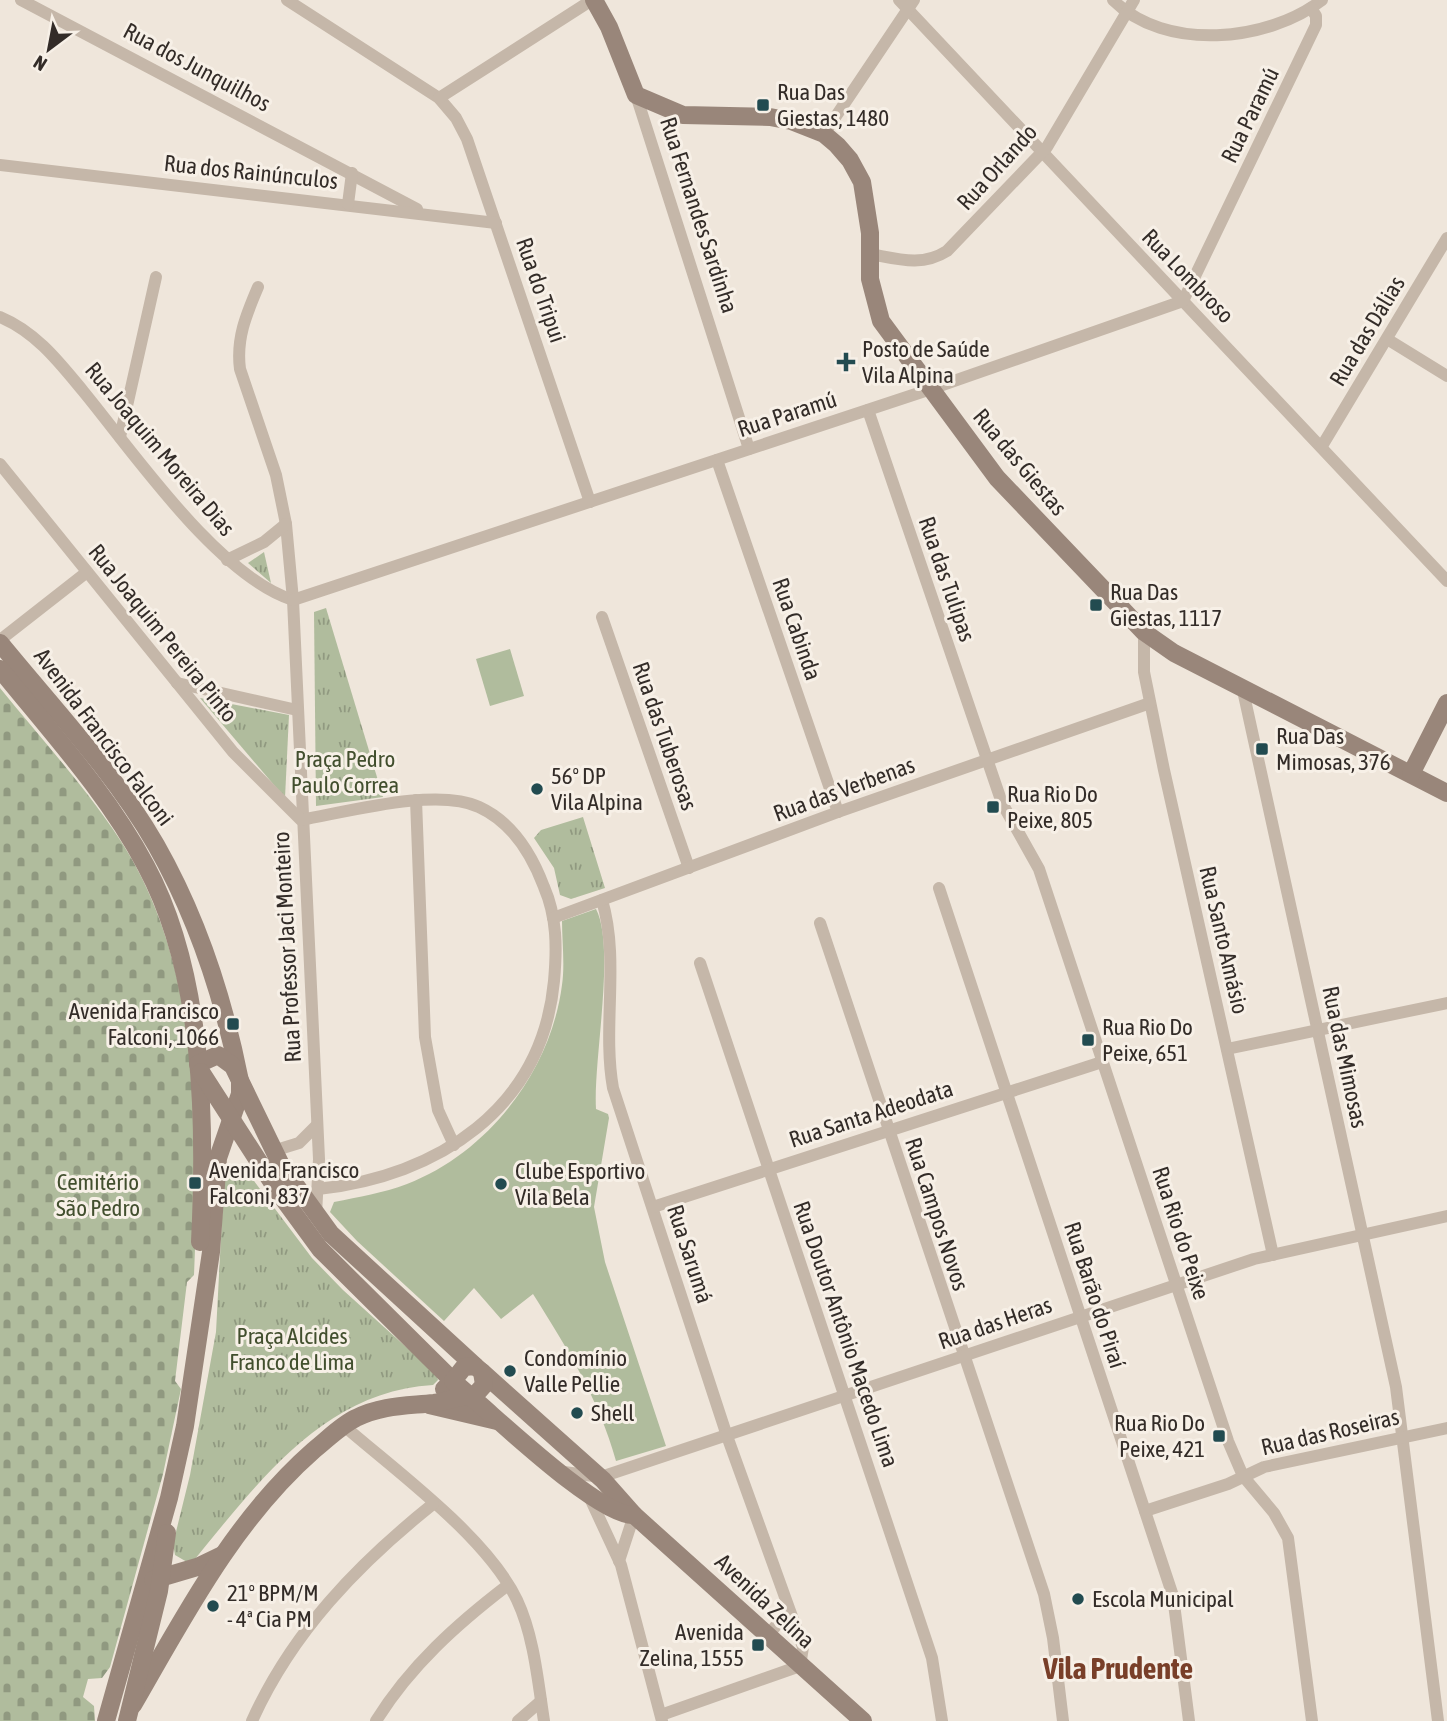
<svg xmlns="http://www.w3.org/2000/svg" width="1447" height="1721" viewBox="0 0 1447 1721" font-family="'Asap Condensed',sans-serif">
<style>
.grass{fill:url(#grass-tufts)}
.cemetery{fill:url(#cemetery-stones)}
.garden{fill:#b0bc9d}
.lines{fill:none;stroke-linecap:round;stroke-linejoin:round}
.minor{stroke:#c5b7a9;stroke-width:12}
.secondary{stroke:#99867a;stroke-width:18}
.poi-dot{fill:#224b50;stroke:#f7f0e7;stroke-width:2.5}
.labels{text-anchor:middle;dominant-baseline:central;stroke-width:6;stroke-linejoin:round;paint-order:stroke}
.street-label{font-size:23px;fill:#332c28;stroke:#f7f0e7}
.poi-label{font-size:23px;fill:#332c28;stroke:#f7f0e7;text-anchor:start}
.park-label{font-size:23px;fill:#424f2e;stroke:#f7f0e7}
.district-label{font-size:30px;font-weight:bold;fill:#793f29;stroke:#f7f0e7}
</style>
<defs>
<pattern id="grass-tufts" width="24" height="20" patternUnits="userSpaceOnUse" patternTransform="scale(1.75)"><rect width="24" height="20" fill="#b0bc9d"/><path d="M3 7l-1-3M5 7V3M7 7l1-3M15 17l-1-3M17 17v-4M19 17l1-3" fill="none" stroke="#909980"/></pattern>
<pattern id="cemetery-stones" width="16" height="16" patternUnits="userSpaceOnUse" patternTransform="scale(1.75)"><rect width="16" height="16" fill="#b0bc9d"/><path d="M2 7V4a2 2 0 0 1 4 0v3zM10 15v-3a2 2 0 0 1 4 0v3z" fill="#909980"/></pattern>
</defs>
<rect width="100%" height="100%" fill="#efe6db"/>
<g class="grass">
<path d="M264,552L271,583L248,563Z"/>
<path d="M326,608L383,797L316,806L314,612Z"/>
<path d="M200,698L289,715L285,798Z"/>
<path d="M583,817L605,888L571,899L560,895L554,868L534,838L541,830Z"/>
<path d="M245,1169L312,1258L343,1290L436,1374L438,1380L433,1385C325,1391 259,1481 195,1559L187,1562L175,1555L173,1544L190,1475L216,1332L224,1180L232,1170Z"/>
</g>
<path class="cemetery" d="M0,688C41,739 93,795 127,851C201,974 200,1136 194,1275L187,1282L175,1381L181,1389L163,1474L110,1667L102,1678L88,1679L83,1697L94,1706L95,1721H0Z"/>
<g class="garden">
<path d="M510,649L524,696L490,706L476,659Z"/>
<path d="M596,909C616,948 593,1060 596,1109L608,1114L609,1118L594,1207L605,1262L666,1446L616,1461C599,1399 567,1348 533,1294L501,1319L474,1288L444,1321L357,1241L330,1212L334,1202C359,1197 383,1193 407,1184C488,1153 551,1071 562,985C565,965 562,941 562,921Z"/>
</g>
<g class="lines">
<g class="minor">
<path d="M21,0L417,209"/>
<path d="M287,0L439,98L456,118L467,139L590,502"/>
<path d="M899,0L1447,581"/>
<path d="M1113,0C1165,52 1268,42 1322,0"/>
<path d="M636,95L749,449"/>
<path d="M439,98L592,0"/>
<path d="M824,134L914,0"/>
<path d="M0,165L496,223"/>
<path d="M348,204L352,173"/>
<path d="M870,254C898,259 922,267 947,251L1047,147L1134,0"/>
<path d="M258,287C246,315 236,339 240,369L276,475L286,524L293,600L319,1159L316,1214"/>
<path d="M0,317C36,332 59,362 83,391C134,453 218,576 293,600"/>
<path d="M1387,339L1447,376"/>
<path d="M868,410L1002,803L1039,869L1228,1441L1243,1476L1274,1513L1288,1538L1312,1721"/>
<path d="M120,437L156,277"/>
<path d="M1322,446L1447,238"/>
<path d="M717,460L838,812"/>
<path d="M0,464L233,752L301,820C347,812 437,787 479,807C512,822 532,855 544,887C557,917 557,948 554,981C542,1109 438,1176 318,1189"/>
<path d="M227,560L264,542L286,524"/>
<path d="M293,600L931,389L1183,301L1316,25V16L1311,8"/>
<path d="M602,617L689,868"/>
<path d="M1144,632V672L1164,770L1273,1255"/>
<path d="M0,640L87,572"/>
<path d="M177,683L297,710"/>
<path d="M1242,686L1396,1387L1438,1721"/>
<path d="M416,800L425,1037L438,1110L454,1145"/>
<path d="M939,888L1173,1596L1189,1721"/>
<path d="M602,900C620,961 602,1026 613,1088L727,1436L803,1647L800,1666L661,1715"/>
<path d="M553,918L838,812L1150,703"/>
<path d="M820,923L1044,1594L1053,1638L1063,1721"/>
<path d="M700,963L932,1658L942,1721"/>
<path d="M1227,1049L1447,1003"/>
<path d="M273,1151L299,1143L317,1125"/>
<path d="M653,1207L1102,1062"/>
<path d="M343,1425C397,1472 487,1537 517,1600C534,1636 538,1682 544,1721"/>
<path d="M564,1472L601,1477L1254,1259L1447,1216"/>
<path d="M589,1496L621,1565L662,1721"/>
<path d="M1145,1511L1228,1484L1264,1467L1447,1428"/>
<path d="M619,1561L634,1515"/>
<path d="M767,1636L788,1612"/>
<path d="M252,1721C292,1632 358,1564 433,1504"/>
<path d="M376,1721C410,1666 457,1624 508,1585"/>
<path d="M518,1721L541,1701"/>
</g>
<g class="secondary">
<path d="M594,0L609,27L636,95L683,115L770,117L791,121L824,134L837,145L850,160L862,182L870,233V279L881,321L997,478L1144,632L1174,653L1447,793"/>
<path d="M0,643C53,708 114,772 156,845C197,917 224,1000 240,1081V1094L218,1158L211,1252L185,1426L169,1498L106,1721"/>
<path d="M0,669C51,732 108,794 146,866C204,974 206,1122 200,1242"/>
<path d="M1411,774L1447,703"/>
<path d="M198,1064L218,1055L233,1066L281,1165L331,1234L475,1366"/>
<path d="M201,1072L279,1193L320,1249L453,1381L444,1389"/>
<path d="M482,1372L603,1480L634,1515L863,1721"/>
<path d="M429,1405L497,1421"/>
<path d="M153,1580L197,1567L222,1555"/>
<path d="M133,1705C185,1615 234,1520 314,1450C328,1439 341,1425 356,1418C382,1405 407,1406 434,1403C448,1401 462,1396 476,1394L484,1385L482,1372L475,1366L464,1367L453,1381L469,1395C499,1420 600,1517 634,1515"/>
<path d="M127,1721L159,1591L167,1533"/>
</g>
</g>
<g class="poi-dot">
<rect x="756" y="98" width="14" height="14" rx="3.5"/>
<path d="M842.5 351.5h7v7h7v7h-7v7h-7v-7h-7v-7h7z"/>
<rect x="1089" y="598" width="14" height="14" rx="3.5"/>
<rect x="1255" y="742" width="14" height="14" rx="3.5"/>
<circle cx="537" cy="789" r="7"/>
<rect x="986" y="800" width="14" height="14" rx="3.5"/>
<rect x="226" y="1017" width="14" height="14" rx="3.5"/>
<rect x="1081" y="1033" width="14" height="14" rx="3.5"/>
<rect x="188" y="1176" width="14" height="14" rx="3.5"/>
<circle cx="501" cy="1184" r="7"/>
<circle cx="510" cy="1371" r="7"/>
<circle cx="577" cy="1413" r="7"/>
<rect x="1212" y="1429" width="14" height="14" rx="3.5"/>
<circle cx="1078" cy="1599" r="7"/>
<circle cx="213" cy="1606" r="7"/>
<rect x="751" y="1638" width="14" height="14" rx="3.5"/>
</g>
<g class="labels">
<g class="street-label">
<text transform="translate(197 67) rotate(28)">Rua dos Junquilhos</text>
<text transform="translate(1250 115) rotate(-64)">Rua Paramú</text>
<text transform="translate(997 167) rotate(-48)">Rua Orlando</text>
<text transform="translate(251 172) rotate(6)">Rua dos Rainúnculos</text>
<text transform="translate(699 215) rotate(72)">Rua Fernandes Sardinha</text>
<text transform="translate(1188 276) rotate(46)">Rua Lombroso</text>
<text transform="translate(541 290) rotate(71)">Rua do Tripui</text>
<text transform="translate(1367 331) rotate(-59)">Rua das Dálias</text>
<text transform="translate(787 414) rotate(-18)">Rua Paramú</text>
<text transform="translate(160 449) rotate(50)">Rua Joaquim Moreira Dias</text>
<text transform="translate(1020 462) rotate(50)">Rua das Giestas</text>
<text transform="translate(947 579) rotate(71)">Rua das Tulipas</text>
<text transform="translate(797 629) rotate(71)">Rua Cabinda</text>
<text transform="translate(163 633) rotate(51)">Rua Joaquim Pereira Pinto</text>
<text transform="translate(665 736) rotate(71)">Rua das Tuberosas</text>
<text transform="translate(104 737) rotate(53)">Avenida Francisco Falconi</text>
<text transform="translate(844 789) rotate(-20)">Rua das Verbenas</text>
<text transform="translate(1224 940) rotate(77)">Rua Santo Amásio</text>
<text transform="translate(287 947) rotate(-93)">Rua Professor Jaci Monteiro</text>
<text transform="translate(1345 1057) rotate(78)">Rua das Mimosas</text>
<text transform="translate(871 1114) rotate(-18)">Rua Santa Adeodata</text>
<text transform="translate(937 1214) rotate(72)">Rua Campos Novos</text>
<text transform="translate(1181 1233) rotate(72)">Rua Rio do Peixe</text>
<text transform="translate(690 1254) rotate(72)">Rua Sarumá</text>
<text transform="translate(1095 1295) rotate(72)">Rua Barão do Piraí</text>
<text transform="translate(995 1323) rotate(-19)">Rua das Heras</text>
<text transform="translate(846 1334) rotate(71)">Rua Doutor Antônio Macedo Lima</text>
<text transform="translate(1330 1432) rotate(-13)">Rua das Roseiras</text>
<text transform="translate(765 1601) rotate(43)">Avenida Zelina</text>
</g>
<g class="poi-label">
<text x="777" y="92">Rua Das<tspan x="777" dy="26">Giestas, 1480</tspan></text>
<text x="862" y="349">Posto de Saúde<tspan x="862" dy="26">Vila Alpina</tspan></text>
<text x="1110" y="592">Rua Das<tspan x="1110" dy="26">Giestas, 1117</tspan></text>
<text x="1276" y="736">Rua Das<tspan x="1276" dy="26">Mimosas, 376</tspan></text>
<text x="551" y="776">56º DP<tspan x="551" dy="26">Vila Alpina</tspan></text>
<text x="1007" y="794">Rua Rio Do<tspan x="1007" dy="26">Peixe, 805</tspan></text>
<text x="219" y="1011" text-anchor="end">Avenida Francisco<tspan x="219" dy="26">Falconi, 1066</tspan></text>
<text x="1102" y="1027">Rua Rio Do<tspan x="1102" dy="26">Peixe, 651</tspan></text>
<text x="209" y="1170">Avenida Francisco<tspan x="209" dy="26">Falconi, 837</tspan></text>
<text x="515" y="1171">Clube Esportivo<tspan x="515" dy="26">Vila Bela</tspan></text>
<text x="524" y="1358">Condomínio<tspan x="524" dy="26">Valle Pellie</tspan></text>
<text x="591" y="1413">Shell</text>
<text x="1205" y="1423" text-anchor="end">Rua Rio Do<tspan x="1205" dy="26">Peixe, 421</tspan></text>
<text x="227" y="1593">21º BPM/M<tspan x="227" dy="26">- 4ª Cia PM</tspan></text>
<text x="1092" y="1599">Escola Municipal</text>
<text x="744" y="1632" text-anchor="end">Avenida<tspan x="744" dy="26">Zelina, 1555</tspan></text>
</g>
<g class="park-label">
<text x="345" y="759">Praça Pedro<tspan x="345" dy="26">Paulo Correa</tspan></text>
<text x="98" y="1182">Cemitério<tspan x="98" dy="26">São Pedro</tspan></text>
<text x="292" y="1336">Praça Alcides<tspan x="292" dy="26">Franco de Lima</tspan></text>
</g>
<g class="district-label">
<text x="1118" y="1668">Vila Prudente</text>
</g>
</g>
<g transform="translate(49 49) rotate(212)" stroke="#f7f0e7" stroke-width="5" paint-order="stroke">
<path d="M0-5L12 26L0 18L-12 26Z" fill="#332c28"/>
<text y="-10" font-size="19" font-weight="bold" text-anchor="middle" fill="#332c28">N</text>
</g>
</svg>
